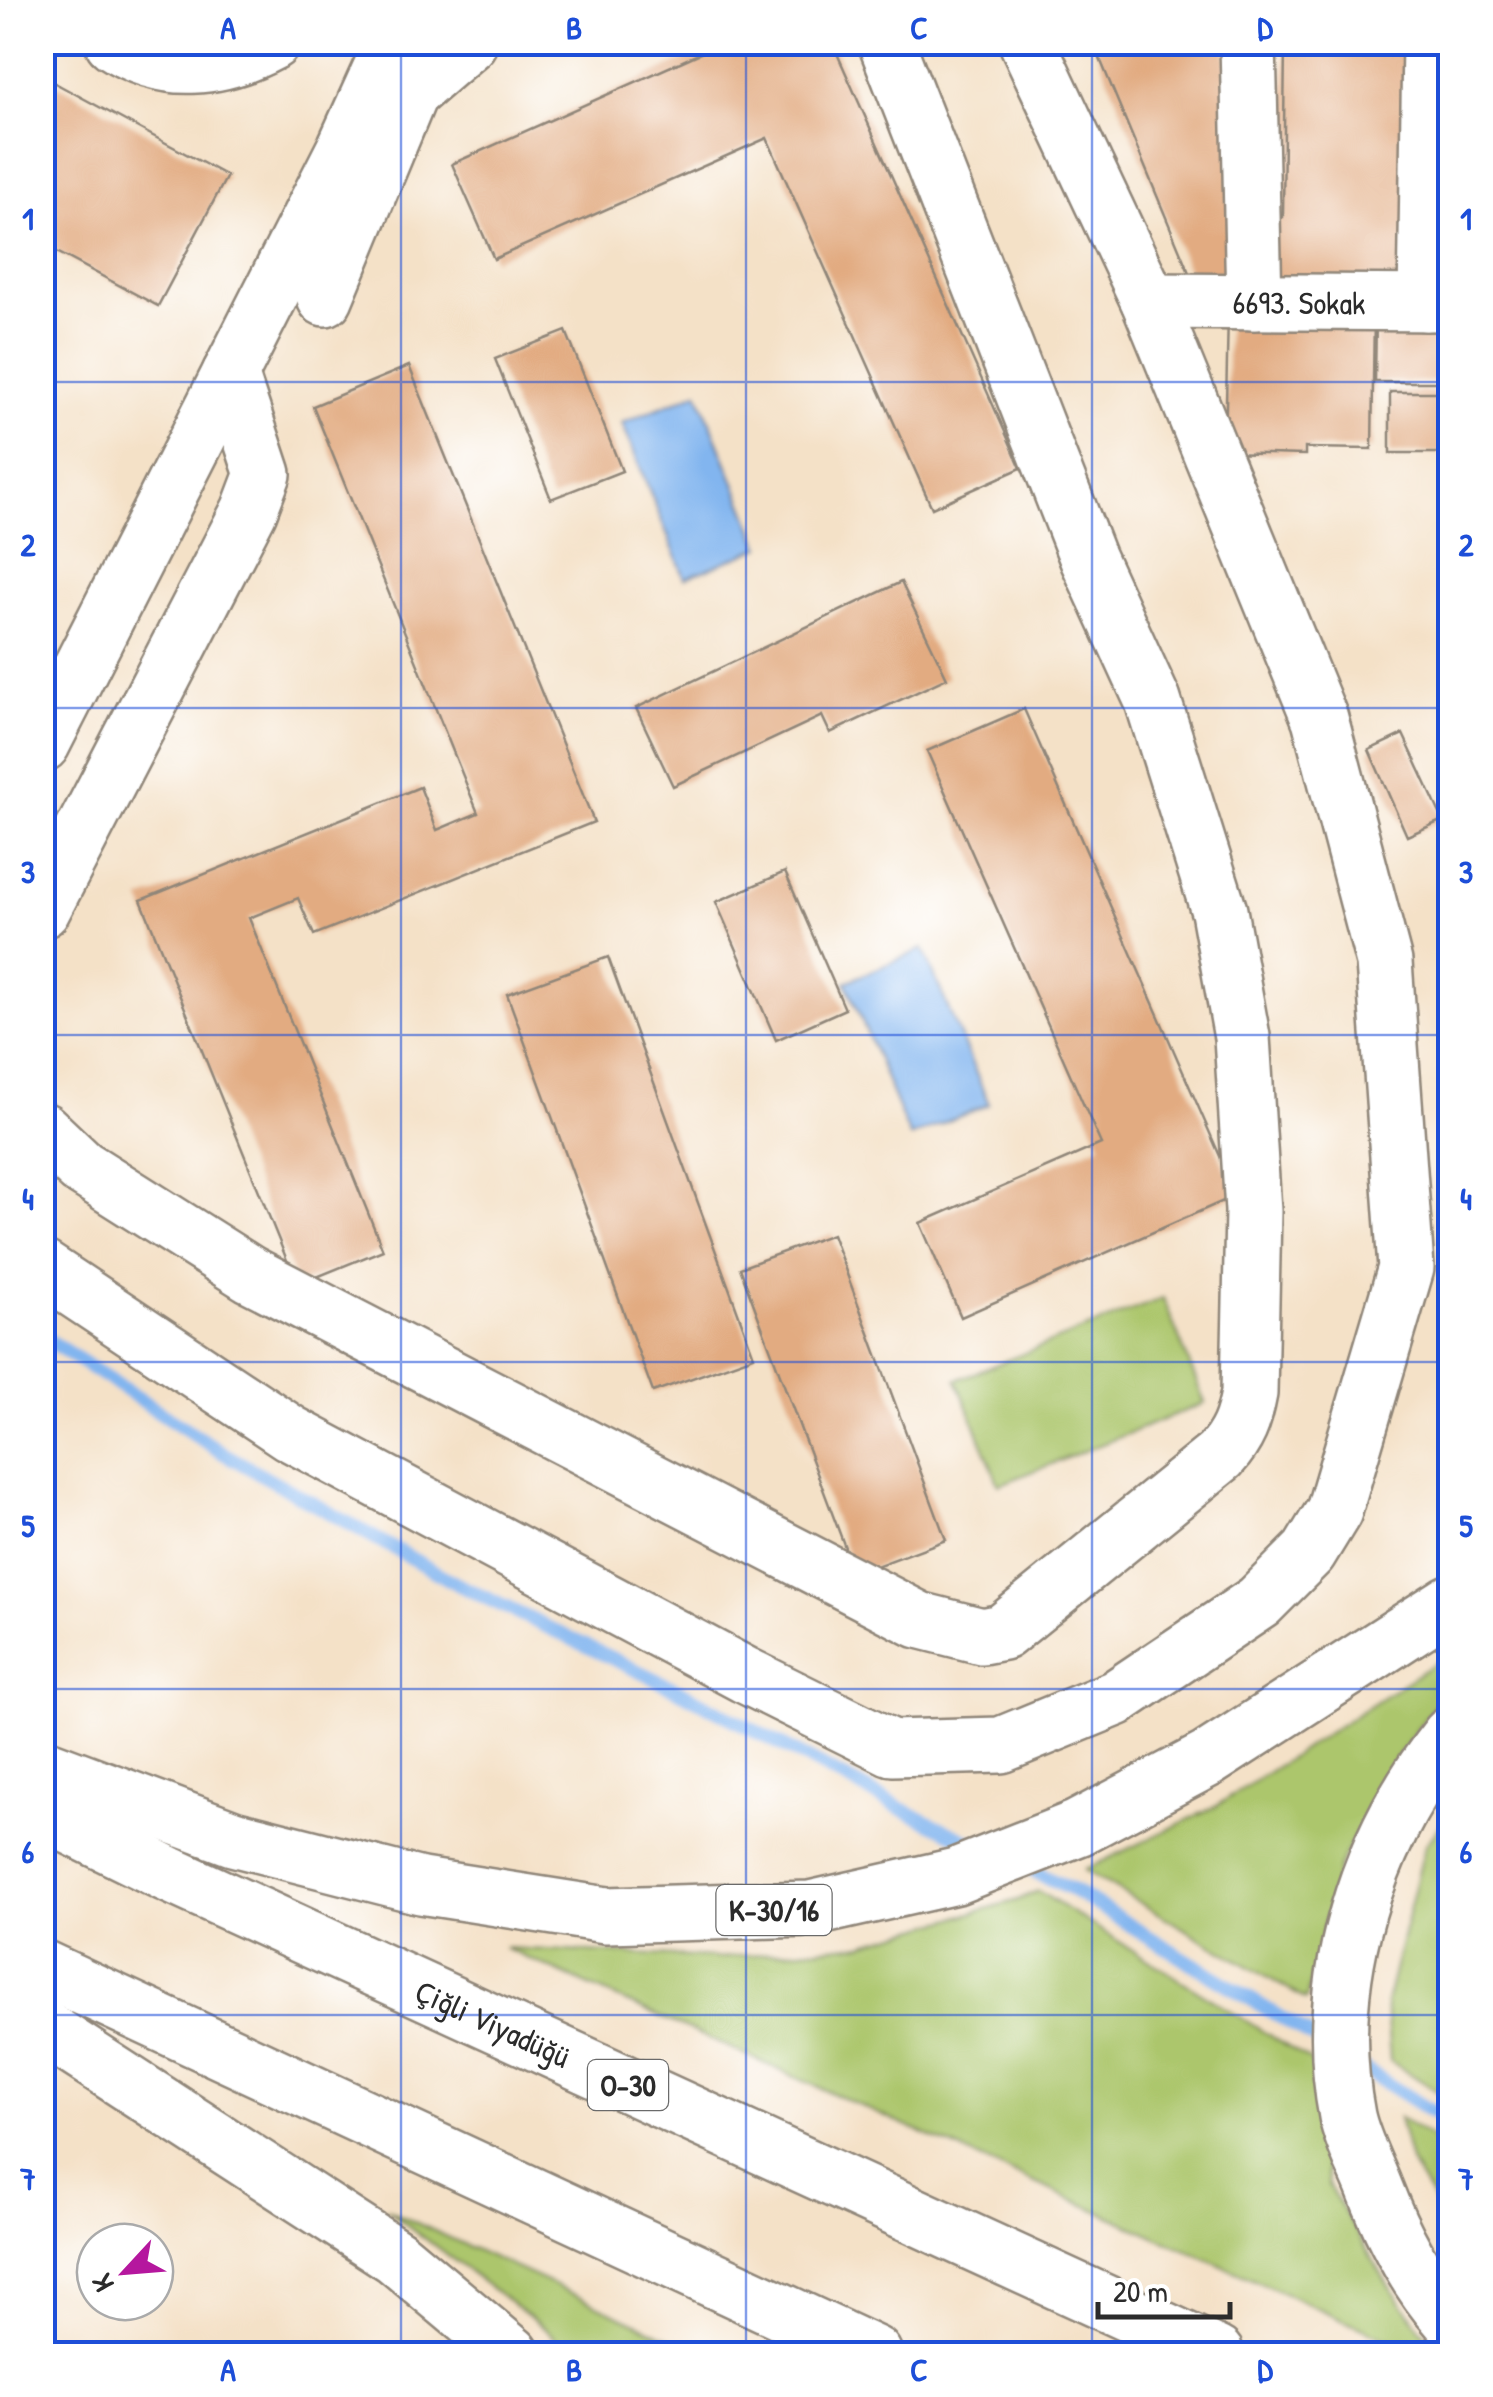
<svg xmlns="http://www.w3.org/2000/svg" width="1493" height="2397" viewBox="0 0 1493 2397" font-family="'Patrick Hand',sans-serif">
<style>
.green{fill:#acc66c;stroke:#6c784c;stroke-width:2.5}
.water{fill:#82b5ef;stroke:#56708d;stroke-width:2.5}
.lines{fill:none;stroke-linecap:round;stroke-linejoin:round}
.stream{stroke:#82b5ef;stroke-width:14}
.building{fill:#e2ab81}
.minor-casing{stroke:#908679;stroke-width:60}
.highway-casing{stroke:#908679;stroke-width:60}
.minor{stroke:#fff;stroke-width:55}
.highway{stroke:#fff;stroke-width:55}
.grid{fill:none;stroke:#1d4ed8;stroke-width:2.5;stroke-opacity:0.55}
.labels{text-anchor:middle;dominant-baseline:central;stroke-width:8;stroke-linejoin:round;paint-order:stroke}
.shield{fill:#fff;stroke:#6b6b6b;stroke-width:2.5}
.shield-label{font-size:30px;font-weight:bold;fill:#2b2b2b}
.street-label{font-size:32px;fill:#2b2b2b;stroke:#fff}
.neatline{fill:none;stroke:#1d4ed8;stroke-width:4}
.grid-label{font-size:32px;text-anchor:middle;font-weight:bold;fill:#1d4ed8}
</style>
<rect width="100%" height="100%" fill="#fff"/>
<filter id="ink" filterUnits="userSpaceOnUse"><feTurbulence type="fractalNoise" baseFrequency=".01" numOctaves="2"/><feDisplacementMap in="SourceGraphic" scale="20" xChannelSelector="R" yChannelSelector="G"/><feConvolveMatrix kernelMatrix="1 2 1 2 8 2 1 2 1" color-interpolation-filters="sRGB"/></filter>
<filter id="wash" filterUnits="userSpaceOnUse"><feTurbulence type="fractalNoise" baseFrequency=".0048" numOctaves="4" result="noise"/><feDisplacementMap in="SourceGraphic" scale="40" xChannelSelector="R" yChannelSelector="G"/><feGaussianBlur stdDeviation="2.25" result="paint"/><feColorMatrix in="noise" values="0 0 0 0 0 0 0 0 0 0 0 0 0 0 0 0 0 1.4 0 .05"/><feComposite in="paint" operator="in"/></filter>
<g filter="url(#wash)">
<rect width="100%" height="100%" fill="#f4e1c7"/>
<g class="green">
<path d="M1163,1298L1205,1403L999,1485L957,1380Z"/>
<path d="M1450,1653V1683L1392,1765L1339,1866L1306,2000L1084,1870L1215,1807Z"/>
<path d="M1450,1811V2099L1390,2061L1386,2003L1425,1846Z"/>
<path d="M1038,1891L1312,2062L1328,2185L1389,2286L1439,2354H1421L504,1948L717,1958L862,1944L1018,1900Z"/>
<path d="M1399,2118L1450,2149V2229L1410,2162Z"/>
<path d="M386,2209L705,2354H570L549,2332Z"/>
</g>
<g class="water">
<path d="M698,392L761,547L685,578L622,423Z"/>
<path d="M923,949L989,1104L910,1137L846,982Z"/>
</g>
<g class="lines">
<g class="stream">
<path d="M42,1336L223,1453L459,1585L686,1694L902,1809L985,1849"/>
<path d="M1023,1866L1076,1892L1327,2046"/>
<path d="M1354,2063L1450,2123"/>
</g>
</g>
<g id="blocks">
<g class="building">
<path d="M725,42H832L1021,468L932,508L767,138L494,259L452,164Z"/>
<path d="M1093,42H1226L1235,273L1190,275Z"/>
<path d="M1285,42H1416L1412,287L1265,285L1266,217H1283Z"/>
<path d="M42,76L227,176L158,306L42,244Z"/>
<path d="M1228,312L1374,315L1372,449L1305,448V455L1225,453Z"/>
<path d="M1376,315H1450V382H1375Z"/>
<path d="M566,331L622,471L551,499L495,359Z"/>
<path d="M409,366L594,822L314,935L298,898L249,918L383,1250L297,1285L141,900L420,787L437,830L478,813L313,406Z"/>
<rect x="1390" y="392" width="60" height="61"/>
<path d="M901,582L947,678L830,733L822,716L673,786L636,708Z"/>
<path d="M1024,709L1237,1195L961,1317L920,1223L1101,1144L927,751Z"/>
<path d="M1403,734L1443,820L1407,836L1369,750Z"/>
<path d="M785,872L845,1009L776,1040L716,902Z"/>
<path d="M608,957L754,1356L653,1392L507,994Z"/>
<path d="M832,1234L946,1540L855,1574L740,1268Z"/>
</g>
</g>
</g>
<g filter="url(#ink)">
<use href="#blocks" fill-opacity="0" stroke="#908679" stroke-width="2.5"/>
<g class="lines">
<defs>
<g id="minor">
<path d="M113,42C164,76 220,70 272,42"/>
<path d="M1248,42L1254,302"/>
<path d="M325,298L410,93L469,42"/>
<path id="s1" d="M1149,301L1450,303"/>
<path d="M1426,303L1430,42"/>
<path d="M42,744L345,148L393,42"/>
<path d="M42,910L249,511L263,474L230,374"/>
<path d="M42,1130L81,1167L250,1274L919,1620L982,1636L1003,1632L1220,1456C1238,1436 1244,1420 1249,1393L1253,1211L1242,1037L1219,911L1153,701L1088,559L886,42"/>
<path d="M42,1268L290,1433L745,1675L892,1748L1001,1745L1116,1698L1259,1602L1309,1552L1334,1511L1406,1268L1384,962L1320,719L1149,301L1027,42"/>
</g>
<g id="highway">
<path d="M1450,1735C1366,1840 1321,1981 1347,2116C1352,2140 1365,2164 1374,2187C1392,2234 1417,2282 1450,2319"/>
<path d="M42,1766L233,1838L421,1886L606,1915L810,1909L956,1876L1078,1828L1208,1759L1450,1603"/>
<path id="s2" d="M42,1812L168,1874L1216,2354"/>
<path d="M42,1968L874,2354"/>
<path d="M42,2027L395,2256L512,2354"/>
</g>
</defs>
<use href="#minor" class="minor-casing"/>
<use href="#highway" class="highway-casing"/>
<use href="#minor" class="minor"/>
<use href="#highway" class="highway"/>
</g>
</g>
<path class="grid" d="M401,42V2354M746,42V2354M1092,42V2354M42,382H1450M42,708H1450M42,1035H1450M42,1362H1450M42,1689H1450M42,2015H1450"/>
<g class="labels">
<g class="shield">
<rect x="716.5" y="1885" width="115" height="50" rx="8"/>
<rect x="588" y="2060" width="80" height="50" rx="8"/>
</g>
<g class="shield-label">
<text x="774" y="1910">K-30/16</text>
<text x="628" y="2085">O-30</text>
</g>
<g class="street-label">
<text stroke="none"><textPath href="#s1" startOffset="150">6693. Sokak</textPath></text>
<text stroke="none"><textPath href="#s2" startOffset="498">Çiğli Viyadüğü</textPath></text>
</g>
</g>
<rect width="1493" height="2397" fill="none" stroke="#fff" stroke-width="110"/>
<g transform="translate(125 2272) rotate(244)"><circle r="48" fill="#ffffff" stroke="#aaaaaa" stroke-width="2.5"/>
<path d="M0-8L18 38L0 25L-18 38Z" fill="#b5179e"/>
<text y="-15" font-size="28" font-weight="bold" text-anchor="middle" fill="#2b2b2b">K</text>
</g>
<path d="M1098 2302v15h132v-15" fill="none" stroke="#2b2b2b" stroke-width="5"/>
<text x="1113" y="2302" font-size="30" fill="#2b2b2b" stroke="#ffffff" stroke-width="8" paint-order="stroke">20 m</text>
<rect x="55" y="55" width="1383" height="2287" class="neatline"/>
<g class="grid-label">
<text x="228" y="39">A</text>
<text x="574" y="39">B</text>
<text x="919" y="39">C</text>
<text x="1265" y="39">D</text>
<text x="28" y="230">1</text>
<text x="1466" y="230">1</text>
<text x="28" y="556">2</text>
<text x="1466" y="556">2</text>
<text x="28" y="883">3</text>
<text x="1466" y="883">3</text>
<text x="28" y="1210">4</text>
<text x="1466" y="1210">4</text>
<text x="28" y="1537">5</text>
<text x="1466" y="1537">5</text>
<text x="28" y="1863">6</text>
<text x="1466" y="1863">6</text>
<text x="28" y="2190">7</text>
<text x="1466" y="2190">7</text>
<text x="228" y="2381">A</text>
<text x="574" y="2381">B</text>
<text x="919" y="2381">C</text>
<text x="1265" y="2381">D</text>
</g>
</svg>
